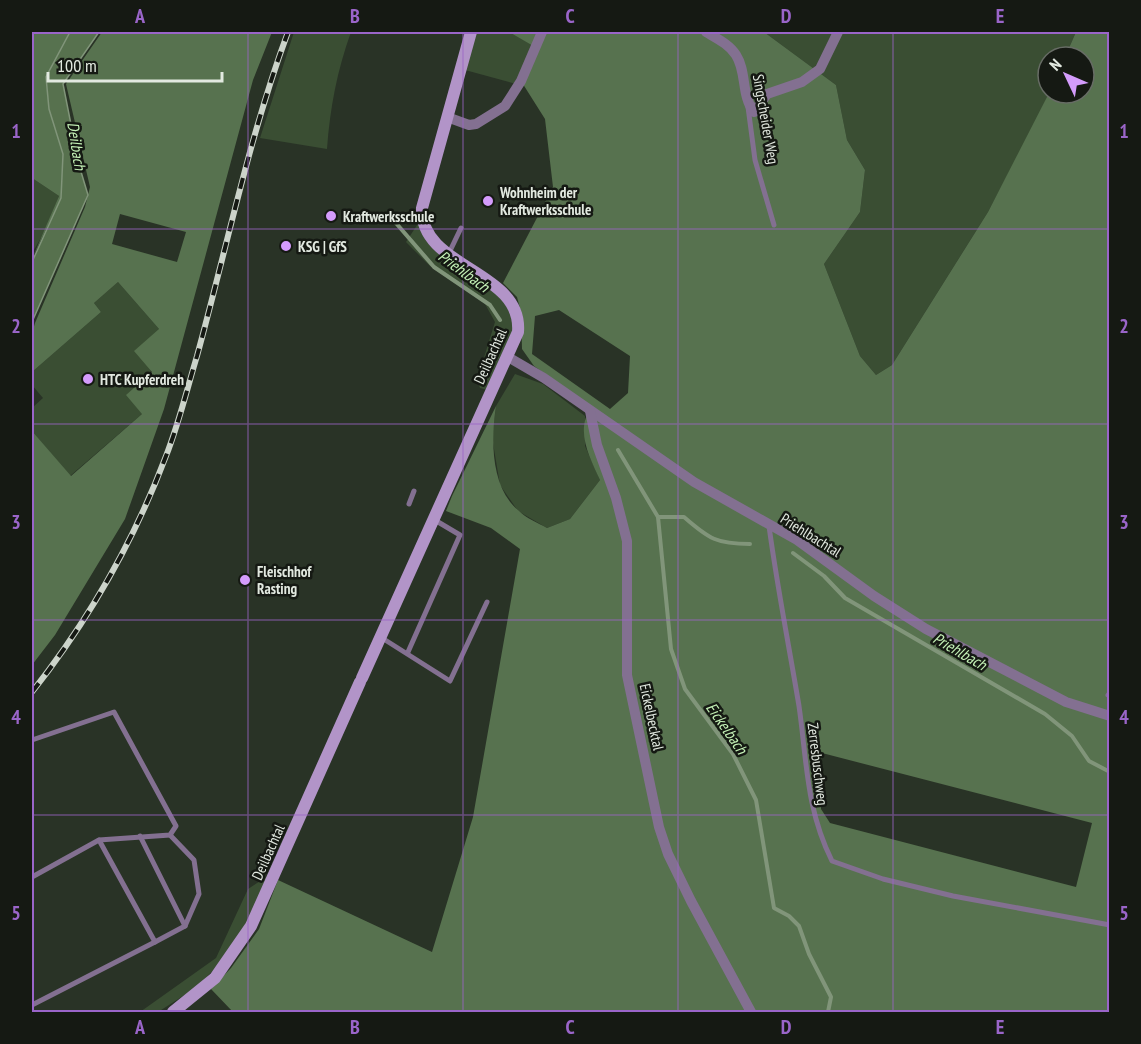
<svg xmlns="http://www.w3.org/2000/svg" width="1141" height="1044" viewBox="0 0 1141 1044" font-family="'PT Sans Narrow',sans-serif">
<style>
.green{fill:#3a4e33}
.forest{fill:#57724f;fill-rule:evenodd}
.water{fill:#57714e;stroke:#81957a;stroke-width:1.5}
.lines{fill:none;stroke-linecap:round;stroke-linejoin:round}
.stream{stroke:#81957a;stroke-width:4}
.lane{stroke:#837091;stroke-width:5}
.street{stroke:#837091;stroke-width:10}
.secondary{stroke:#b294c8;stroke-width:12}
.rail-casing{stroke:#ccd4ca;stroke-width:6}
.rail{stroke:#151913;stroke-width:4;stroke-dasharray:11;stroke-linecap:butt}
.grid{fill:none;stroke:#9a65c9;stroke-width:1.5;stroke-opacity:0.55}
.poi-dot{fill:#d49cfc;stroke:#151913;stroke-width:2}
.labels{text-anchor:middle;dominant-baseline:central;stroke-width:5;stroke-linejoin:round;paint-order:stroke}
.street-label{font-size:15px;fill:#e2e9e0;stroke:#151913}
.poi-label{font-size:15px;font-weight:bold;fill:#e2e9e0;stroke:#151913;text-anchor:start}
.water-label{font-size:16px;font-style:italic;fill:#c5f2b7;stroke:#151913}
.neatline{fill:none;stroke:#9a65c9;stroke-width:2}
.grid-label{font-size:20px;text-anchor:middle;font-weight:bold;fill:#9a65c9}
</style>
<rect width="100%" height="100%" fill="#293326"/>
<g class="green">
<path d="M294,32H351C337,71 330,108 327,149L260,138Z"/>
<path d="M476,32H509L536,47L516,84L465,70Z"/>
<path d="M764,32H1076L1065,57H1048L1049,93L1034,125L988,212L892,365L876,375L860,356L824,264L860,212L865,170L847,140L836,85Z"/>
<path d="M32,178L59,196L44,233L32,253Z"/>
<path d="M421,219L423,224L504,297L517,329L488,390L480,388L477,380L495,322L484,302L430,266L406,242Z"/>
<path d="M118,282L159,329L142,414L70,476L32,431V408L43,398L32,385V372L101,312L94,303Z"/>
<path d="M515,374L543,384L585,416V446L600,480L570,519L547,528L518,511L500,485L492,437L496,406Z"/>
<path d="M268,876L246,923L222,961L197,987L158,1012H140L216,958L248,889Z"/>
</g>
<g class="forest">
<path d="M32,32H70L46,77L49,109L63,154L61,198L32,259L59,196L32,178Z"/>
<path d="M102,32H272L253,80L164,409L125,519L55,635L32,665V431L71,476L142,414L126,395L152,372L134,351L159,329L118,282L94,303L101,312L32,372V333L35,323L85,207L90,187L66,84ZM120,214L186,232L177,262L112,244Z"/>
<path d="M509,32H764L836,85L847,140L865,170L860,212L824,264L860,356L876,375L892,365L988,212L1049,93H1084V57H1065L1076,32H1109V1012H233L211,989L231,968L259,929L278,880L432,952L473,817L520,549L491,528L446,511L452,496L496,406C491,439 490,487 519,511C526,518 538,523 547,528L570,519L600,480C590,458 574,429 592,407L534,366L522,349L521,312L517,297L503,283L553,187L545,119L521,81L535,47ZM559,310L630,356L628,393L610,409L532,354L535,316ZM822,753L1092,823L1076,887L830,823L821,809Z"/>
</g>
<path class="water" d="M70,32H99L63,84L79,165L88,195L32,322V262L61,198L63,154L49,109L46,77Z"/>
<g class="lines">
<g class="stream">
<path d="M389,215L434,267L490,305L500,320"/>
<path d="M618,450L658,517L671,649L685,689L733,754L756,800L774,908L789,916L799,926L809,954L831,997L828,1012"/>
<path d="M658,517H684C709,539 717,544 750,544"/>
<path d="M793,553L824,576L845,598L1045,714L1072,736L1089,761L1110,772"/>
</g>
<g class="lane">
<path d="M748,107L755,160L774,225"/>
<path d="M449,253L461,228"/>
<path d="M409,504L414,491"/>
<path d="M769,526C777,586 789,646 799,706C807,762 806,809 832,861L883,879L953,896L1110,925"/>
<path d="M382,638L450,681L487,602"/>
<path d="M408,652L460,535L433,519"/>
<path d="M1108,695L1110,696"/>
<path d="M32,740L114,712L176,826L170,835L99,840"/>
<path d="M140,836L185,926"/>
<path d="M32,877L99,840L155,942L32,1005"/>
<path d="M155,942L185,926L199,894L194,860L170,835"/>
</g>
<g class="street">
<path d="M706,32C716,38 729,44 736,55C747,72 741,96 754,112L767,94L802,82L820,69L838,32"/>
<path d="M447,117L469,125L476,124L505,106L521,81L542,32"/>
<path d="M508,357L544,378L694,482L797,540L874,596L926,629L1066,702L1110,716"/>
<path d="M590,411L597,445L616,498L627,541V675L659,827L668,854L691,901L751,1012"/>
</g>
<g class="secondary">
<path d="M362,678L518,332C523,270 420,269 422,208L471,32"/>
<path d="M173,1012L215,978L251,926L360,682"/>
</g>
<defs>
<path id="rail" d="M32,692C88,621 134,541 166,456C179,423 187,389 197,356C227,247 249,137 288,32"/>
</defs>
<use href="#rail" class="rail-casing"/>
<use href="#rail" class="rail"/>
</g>
<path class="grid" d="M248,32V1012M463,32V1012M678,32V1012M893,32V1012M32,229H1110M32,424H1110M32,620H1110M32,815H1110"/>
<g class="poi-dot">
<circle cx="488" cy="201" r="6"/>
<circle cx="331" cy="216" r="6"/>
<circle cx="286" cy="246" r="6"/>
<circle cx="88" cy="379" r="6"/>
<circle cx="245" cy="580" r="6"/>
</g>
<g class="labels">
<g class="street-label">
<text transform="translate(766 119) rotate(80)">Singscheider Weg</text>
<text transform="translate(490 356) rotate(-66)">Deilbachtal</text>
<text transform="translate(811 535) rotate(32)">Priehlbachtal</text>
<text transform="translate(652 717) rotate(78)">Eickelbecktal</text>
<text transform="translate(818 764) rotate(83)">Zerresbuschweg</text>
<text transform="translate(268 852) rotate(-66)">Deilbachtal</text>
</g>
<g class="poi-label">
<text x="500" y="192">Wohnheim der<tspan x="500" dy="17">Kraftwerksschule</tspan></text>
<text x="343" y="216">Kraftwerksschule</text>
<text x="298" y="246">KSG | GfS</text>
<text x="100" y="379">HTC Kupferdreh</text>
<text x="257" y="571">Fleischhof<tspan x="257" dy="17">Rasting</tspan></text>
</g>
<g class="water-label">
<text transform="translate(77 146) rotate(81)">Deilbach</text>
<text transform="translate(464 271) rotate(36)">Priehlbach</text>
<text transform="translate(960 651) rotate(30)">Priehlbach</text>
<text transform="translate(727 728) rotate(55)">Eickelbach</text>
</g>
</g>
<rect width="1141" height="1044" fill="none" stroke="#151913" stroke-width="66"/>
<g transform="translate(1066 75) rotate(314)"><circle r="28" fill="#151913" stroke="#676c65" stroke-width="1.5"/>
<path d="M0-4.5L10 22L0 15L-10 22Z" fill="#d49cfc"/>
<text y="-9" font-size="16" font-weight="bold" text-anchor="middle" fill="#e2e9e0">N</text>
</g>
<path d="M48 72v9h174v-9" fill="none" stroke="#e2e9e0" stroke-width="3"/>
<text x="57" y="72" font-size="18" fill="#e2e9e0" stroke="#151913" stroke-width="4.5" paint-order="stroke">100 m</text>
<rect x="33" y="33" width="1075" height="978" class="neatline"/>
<g class="grid-label">
<text x="140" y="23">A</text>
<text x="355" y="23">B</text>
<text x="570" y="23">C</text>
<text x="786" y="23">D</text>
<text x="1000" y="23">E</text>
<text x="16" y="138">1</text>
<text x="1124" y="138">1</text>
<text x="16" y="333">2</text>
<text x="1124" y="333">2</text>
<text x="16" y="529">3</text>
<text x="1124" y="529">3</text>
<text x="16" y="724">4</text>
<text x="1124" y="724">4</text>
<text x="16" y="920">5</text>
<text x="1124" y="920">5</text>
<text x="140" y="1034">A</text>
<text x="355" y="1034">B</text>
<text x="570" y="1034">C</text>
<text x="786" y="1034">D</text>
<text x="1000" y="1034">E</text>
</g>
</svg>
